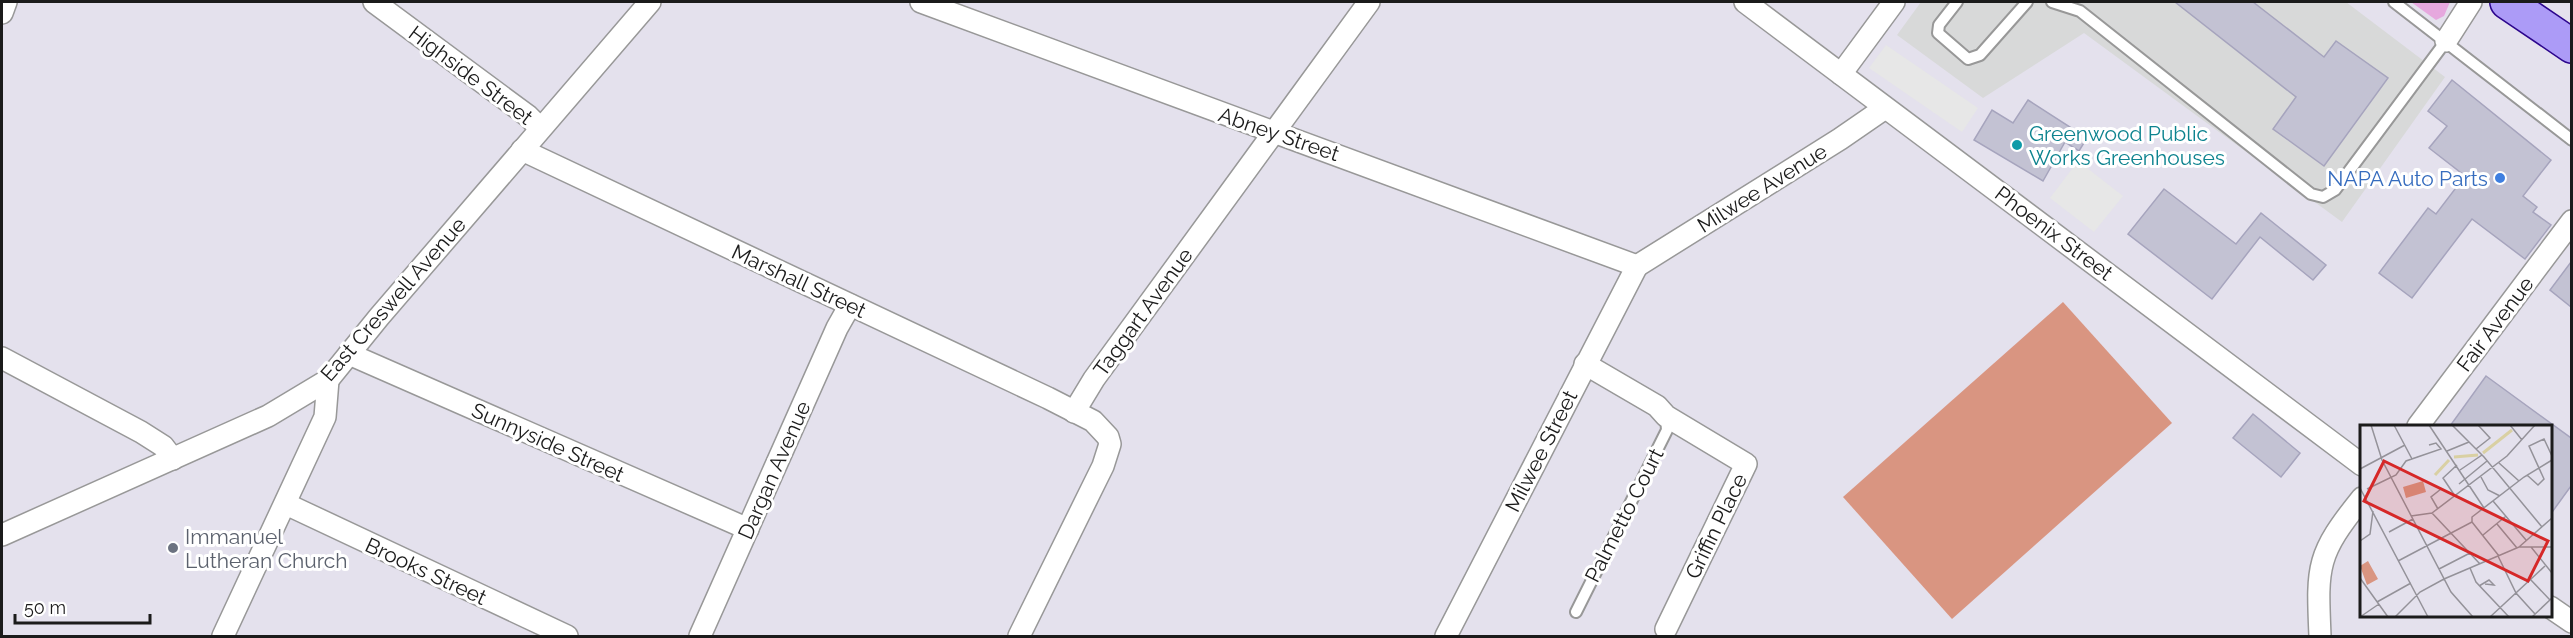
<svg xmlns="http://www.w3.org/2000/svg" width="2573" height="638" viewBox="0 0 2573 638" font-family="Raleway,sans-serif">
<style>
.residential{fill:#d8d9d9}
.grass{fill:#e6a8de}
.pitch{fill:#d99581}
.parking{fill:#e7e7e7}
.building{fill:#c3c2d3;stroke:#a6a4bd;stroke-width:1.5}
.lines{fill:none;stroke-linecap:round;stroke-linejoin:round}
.lane-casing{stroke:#989898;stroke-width:14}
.street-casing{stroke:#989898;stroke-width:24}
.primary-casing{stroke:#2c068d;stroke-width:36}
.lane{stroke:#fff;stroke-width:10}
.street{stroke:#fff;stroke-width:21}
.primary{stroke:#ac9bf7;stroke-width:33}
.culture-dot{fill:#0f9aa8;stroke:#fff;stroke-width:2}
.shop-dot{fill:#3f7fe0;stroke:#fff;stroke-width:2}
.worship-dot{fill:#6b7280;stroke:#fff;stroke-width:2}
.labels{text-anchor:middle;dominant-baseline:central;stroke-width:6;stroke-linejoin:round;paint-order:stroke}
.street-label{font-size:21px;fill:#1b1b1b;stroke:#fff}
.culture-label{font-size:21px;fill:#0d838f;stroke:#fff;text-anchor:start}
.shop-label{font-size:21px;fill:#366cbe;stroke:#fff;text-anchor:end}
.worship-label{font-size:21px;fill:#5b616d;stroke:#fff;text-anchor:start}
.inset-river{fill:none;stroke:#d9d0a3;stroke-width:3}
.inset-road{fill:none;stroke:#949299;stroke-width:1.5}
.view{fill:#d62828;fill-opacity:0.15;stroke:#d62828;stroke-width:3}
.inset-edge{fill:none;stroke:#1b1b1b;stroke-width:3}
</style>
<rect width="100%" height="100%" fill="#e4e1ed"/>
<path class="residential" d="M1921,2H2346L2445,77L2342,222L2084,33L1983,98L1897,35Z"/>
<path class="grass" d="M2411,2H2450L2444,16L2436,20Z"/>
<path class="pitch" d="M2063,302L2172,423L1952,619L1843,497Z"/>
<g class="parking">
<path d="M1886,45L1978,108L1962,132L1869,68Z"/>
<path d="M2078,161L2123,196L2094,232L2050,198Z"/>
</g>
<g class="building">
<path d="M2175,2H2253L2324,57L2336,41L2388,78L2324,166L2273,129L2296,97Z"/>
<path d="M2452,80L2551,160L2523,196L2537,207L2533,212L2551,225L2525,259L2472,219L2412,298L2379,273L2428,208L2436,214L2465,176L2429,148L2447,126L2428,111Z"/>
<path d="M2028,100L2087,138L2079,151L2065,142L2043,181L1974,140L1992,110L2013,123Z"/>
<path d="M2164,189L2236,244L2261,213L2326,265L2313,280L2260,237L2212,299L2128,234Z"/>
<path d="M2571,262V307L2550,290Z"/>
<path d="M2486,376L2571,438V486L2550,515V426H2450Z"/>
<path d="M2253,414L2300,453L2281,477L2233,438Z"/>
</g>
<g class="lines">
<defs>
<g id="lane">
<path d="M1957,2L1939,25L1938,33L1968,59L1980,55L2027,2"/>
<path d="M2052,2L2080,11L2311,194L2323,197L2335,190L2446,41"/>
<path d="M2394,2L2572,140"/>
<path d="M1576,612L1667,430L1666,417"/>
</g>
<g id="street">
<path d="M374,2L528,116L540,128"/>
<path d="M921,2L1637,266"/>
<path d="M1745,2L2362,465"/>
<path d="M2,13L6,2"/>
<path d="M2446,41L2471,2"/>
<path d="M1841,74L1894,2"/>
<path d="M522,150L1048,398L1093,421L1108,437L1110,444L1103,466L1019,636"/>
<path d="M1637,266L1840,139L1885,108"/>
<path d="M349,354L748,529"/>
<path d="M2,358L141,432L163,446L173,459"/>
<path d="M1585,364L1657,406L1666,416L1746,464L1666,629"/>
<path d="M1074,412L1094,379L1369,2"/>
<path d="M2418,426L2572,221"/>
<path d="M286,504L567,636"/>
<path d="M2,535L268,416L328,380L379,317L650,2"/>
<path d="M2550,607L2572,622"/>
<path d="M223,636L325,417L328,380"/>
<path d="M700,636L837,328L850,305"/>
<path d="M1446,636L1637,266"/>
<path d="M2320,636C2317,566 2316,555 2362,498"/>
</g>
<path id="primary" d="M2507,2L2572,46"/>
</defs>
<use href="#lane" class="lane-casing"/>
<use href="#street" class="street-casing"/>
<use href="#primary" class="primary-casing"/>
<use href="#lane" class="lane"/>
<use href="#street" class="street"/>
<use href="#primary" class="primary"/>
</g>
<circle class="culture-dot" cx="2017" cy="145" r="6"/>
<circle class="shop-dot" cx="2500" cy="178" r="6"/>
<circle class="worship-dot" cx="173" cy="548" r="6"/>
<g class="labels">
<g class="street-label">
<text transform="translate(471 75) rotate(37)">Highside Street</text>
<text transform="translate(1279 134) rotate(19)">Abney Street</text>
<text transform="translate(1762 188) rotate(-32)">Milwee Avenue</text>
<text transform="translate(2054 233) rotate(37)">Phoenix Street</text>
<text transform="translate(799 281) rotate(25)">Marshall Street</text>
<text transform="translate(393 299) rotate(-49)">East Creswell Avenue</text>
<text transform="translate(1143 312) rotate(-54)">Taggart Avenue</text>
<text transform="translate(2495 324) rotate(-53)">Fair Avenue</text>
<text transform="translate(548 442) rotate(24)">Sunnyside Street</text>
<text transform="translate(1541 451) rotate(-63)">Milwee Street</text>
<text transform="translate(774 470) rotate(-66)">Dargan Avenue</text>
<text transform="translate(1624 515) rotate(-63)">Palmetto Court</text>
<text transform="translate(1716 526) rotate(-64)">Griffin Place</text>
<text transform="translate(426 571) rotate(25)">Brooks Street</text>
</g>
<g class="culture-label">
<text x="2029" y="133">Greenwood Public<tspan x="2029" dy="24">Works Greenhouses</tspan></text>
</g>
<g class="shop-label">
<text x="2488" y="178">NAPA Auto Parts</text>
</g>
<g class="worship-label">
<text x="185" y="536">Immanuel<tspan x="185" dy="24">Lutheran Church</tspan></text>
</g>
</g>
<g transform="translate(2360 425)">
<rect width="192" height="192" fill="#e4e1ed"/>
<path d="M63,56L66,67L46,73L43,62ZM8,136L18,154L7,160L0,141Z" fill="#d99581"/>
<path class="inset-river" d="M123,28L152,5M94,32L118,30M75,50L89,35"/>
<path class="inset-road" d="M11,0L22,35L91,167L113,192M34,0L52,34M69,0L124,83M92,0L124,32L182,102M150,0L162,15M116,24L130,13L118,0M87,26L109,17M139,38L159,56M0,44L45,20M100,45L122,30M167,50L178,60L184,54L169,21L184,14L192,31M121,52L128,65L140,71M99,59L127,36M0,63L68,192M7,64L36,50L46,36L81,24L76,18L69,20M95,71L83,53L97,40M133,76L166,115M78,84L71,72L81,64M72,88L147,31L175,0M72,88L120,139M51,91L72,88M112,97L139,131M137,99L157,123M29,107L53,94M123,110L146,91M0,116L10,109L13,86M159,122L192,93M171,122L192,148M138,131L156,168L175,189M38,136L112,97V92L164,52L192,35M110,143L116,157L149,192M79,144L110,128M0,153L28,192M170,154L190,175M119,161L129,155L134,160L125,159M17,177L51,158M0,192L19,179M35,192L60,167L84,154L159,122H192M130,192L185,141M172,192L192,173"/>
<path class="view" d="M24,36L188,116L168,156L4,76Z"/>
<rect width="192" height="192" class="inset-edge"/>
</g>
<rect width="2573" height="638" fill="none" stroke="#1b1b1b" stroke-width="6"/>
<path d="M15 614v9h135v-9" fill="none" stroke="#1b1b1b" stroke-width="3"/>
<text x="24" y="614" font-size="18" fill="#1b1b1b" stroke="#ffffff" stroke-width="4.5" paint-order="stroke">50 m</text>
</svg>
